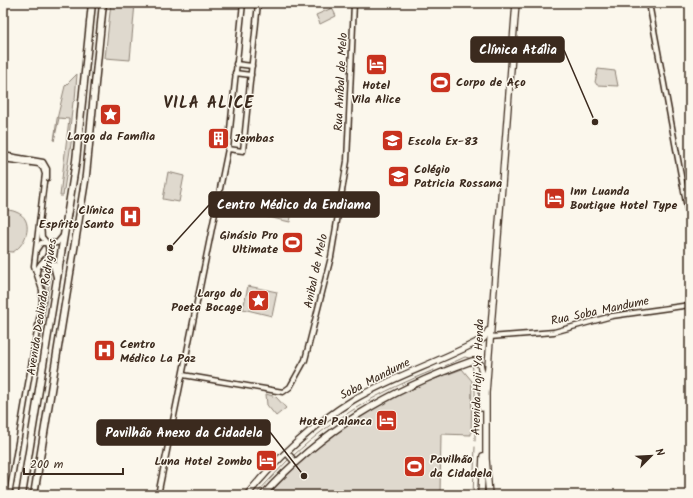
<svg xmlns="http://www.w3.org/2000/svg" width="693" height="498" viewBox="0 0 693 498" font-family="Kalam,sans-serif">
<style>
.green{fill:#dfd9ce;stroke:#8d8276}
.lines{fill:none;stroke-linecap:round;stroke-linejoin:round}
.stream{stroke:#85796d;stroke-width:1}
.minor-casing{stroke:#3b2a1e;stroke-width:7}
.major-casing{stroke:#3b2a1e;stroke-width:8}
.highway-casing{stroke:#3b2a1e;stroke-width:9}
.minor{stroke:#fbf7ec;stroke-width:4}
.major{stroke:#fbf7ec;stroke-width:5.5}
.highway{stroke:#fbf7ec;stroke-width:6}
.labels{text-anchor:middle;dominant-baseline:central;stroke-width:3;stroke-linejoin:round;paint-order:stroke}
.street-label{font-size:12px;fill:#3b2a1e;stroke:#fbf7ec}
.poi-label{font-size:12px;font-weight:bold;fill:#3b2a1e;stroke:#fbf7ec;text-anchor:start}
.district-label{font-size:16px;font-weight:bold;letter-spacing:1px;fill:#3b2a1e;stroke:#fbf7ec}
.leader{fill:none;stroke:#3b2a1e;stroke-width:1.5}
.callout-dot{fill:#3b2a1e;stroke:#fbf7ec;stroke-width:1.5}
.callout{fill:#3b2a1e;stroke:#3b2a1e;stroke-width:1.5}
.callout-label{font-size:13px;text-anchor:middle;font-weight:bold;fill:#fff}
</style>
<rect width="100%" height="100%" fill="#fbf7ec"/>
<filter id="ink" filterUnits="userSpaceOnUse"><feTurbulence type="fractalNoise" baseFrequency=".025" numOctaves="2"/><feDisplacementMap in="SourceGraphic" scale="8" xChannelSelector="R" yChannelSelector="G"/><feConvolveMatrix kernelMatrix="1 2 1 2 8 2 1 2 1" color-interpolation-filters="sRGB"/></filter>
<g filter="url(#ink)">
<g class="green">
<path d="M111,3H135L130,60L105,58Z"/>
<path d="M332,8L336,16L320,24L316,15Z"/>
<path d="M598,69L615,71L618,86L597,85L595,82Z"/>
<path d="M77,74L75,100L73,102L69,136L72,137L63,196H60L69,119L59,118L54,141L57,119L65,86Z"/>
<path d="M168,172L184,176L179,202L163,199Z"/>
<path d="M267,198L294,203L290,222L263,216Z"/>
<path d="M3,210C7,210 12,210 16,212C35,219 27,244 13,252L3,251Z"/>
<path d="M45,264L52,267L39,348L38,340L46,291L40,273L42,276L47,277L49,267H46L45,271L40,270Z"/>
<path d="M248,286L277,292L272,316L243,309Z"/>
<path d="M462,369L472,381L471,435L441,434L440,495H277L273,490C307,453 340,424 385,400C409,387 436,379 462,369Z"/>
<path d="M266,394L276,397L286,408L276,416L267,405Z"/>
</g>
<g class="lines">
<g class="stream">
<path d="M472,364L475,382V441"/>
<path d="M445,366L465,357L469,358"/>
<path d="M293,456C334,417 381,391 434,370"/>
<path d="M255,495L288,460"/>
<path d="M473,495L475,447"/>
</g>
<defs>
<g id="minor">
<path d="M649,3L690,224"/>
<path d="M236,64L252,66"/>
<path d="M235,73L251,75"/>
<path d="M228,149L243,151L258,3"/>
<path d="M3,155L43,162L47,169V178"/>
<path d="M3,159L39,164L43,168L45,174L34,266L42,290V302L9,495"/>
<path d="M41,224L42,237L47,243H57L62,237"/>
<path d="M37,249L41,243H47C53,262 38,259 37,272"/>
<path d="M490,337L554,332L612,316L690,305"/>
<path d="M183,375L283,392L290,387L305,360L331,257L347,161L354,3"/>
<path d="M158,495L228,149L243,3"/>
</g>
<g id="major">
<path d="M482,408L483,374"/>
<path d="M287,453L295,462"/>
<path d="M247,495C276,459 314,424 353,400C392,377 437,363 477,342L484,338L488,331"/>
<path d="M263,495C322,430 389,390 472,361H475L480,364L483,377"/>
<path d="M481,495L483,456"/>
<path d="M489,495L486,459V393L516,3"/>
</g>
<g id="highway">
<path d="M44,262L54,265L57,277"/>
<path d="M22,495L76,161L92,3"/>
<path d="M34,495L86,175L103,3"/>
</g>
</defs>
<use href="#minor" class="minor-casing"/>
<use href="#major" class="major-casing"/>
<use href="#highway" class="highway-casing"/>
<use href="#minor" class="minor"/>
<use href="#major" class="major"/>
<use href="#highway" class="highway"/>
</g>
</g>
<defs>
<symbol id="hotel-square" viewBox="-11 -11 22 22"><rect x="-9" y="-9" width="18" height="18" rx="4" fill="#c8321e" stroke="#fbf7ec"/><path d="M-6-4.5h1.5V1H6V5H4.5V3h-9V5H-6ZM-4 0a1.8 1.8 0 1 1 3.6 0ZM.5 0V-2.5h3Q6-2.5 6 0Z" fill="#fff"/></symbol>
<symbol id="stadium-square" viewBox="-11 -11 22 22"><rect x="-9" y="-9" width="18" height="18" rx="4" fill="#c8321e" stroke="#fbf7ec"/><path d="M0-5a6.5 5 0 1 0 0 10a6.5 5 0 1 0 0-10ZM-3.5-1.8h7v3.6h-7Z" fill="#fff"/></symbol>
<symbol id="sight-square" viewBox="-11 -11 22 22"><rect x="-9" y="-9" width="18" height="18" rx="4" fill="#c8321e" stroke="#fbf7ec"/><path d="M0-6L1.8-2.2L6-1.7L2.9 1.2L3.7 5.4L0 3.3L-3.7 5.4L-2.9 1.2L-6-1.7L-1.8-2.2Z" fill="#fff"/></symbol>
<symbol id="building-square" viewBox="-11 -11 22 22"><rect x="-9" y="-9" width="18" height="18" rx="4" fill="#c8321e" stroke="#fbf7ec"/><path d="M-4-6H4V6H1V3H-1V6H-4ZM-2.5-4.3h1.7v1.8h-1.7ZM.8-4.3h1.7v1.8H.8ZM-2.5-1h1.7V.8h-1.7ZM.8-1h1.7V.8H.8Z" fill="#fff"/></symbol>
<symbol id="school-square" viewBox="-11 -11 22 22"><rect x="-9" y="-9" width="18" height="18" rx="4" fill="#c8321e" stroke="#fbf7ec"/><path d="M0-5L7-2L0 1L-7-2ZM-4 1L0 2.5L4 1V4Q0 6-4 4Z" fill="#fff"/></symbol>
<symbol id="university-square" viewBox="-11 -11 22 22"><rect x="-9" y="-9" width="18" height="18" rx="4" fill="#c8321e" stroke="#fbf7ec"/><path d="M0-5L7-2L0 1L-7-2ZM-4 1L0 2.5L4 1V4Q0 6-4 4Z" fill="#fff"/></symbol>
<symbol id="hospital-square" viewBox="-11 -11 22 22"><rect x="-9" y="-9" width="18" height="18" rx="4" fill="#c8321e" stroke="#fbf7ec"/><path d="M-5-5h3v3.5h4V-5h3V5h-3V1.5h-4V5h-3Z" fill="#fff"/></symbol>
</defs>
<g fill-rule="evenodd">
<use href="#hotel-square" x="364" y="52" width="25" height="25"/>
<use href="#stadium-square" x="428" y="70" width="25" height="25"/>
<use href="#sight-square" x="98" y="102" width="25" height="25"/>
<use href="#building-square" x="206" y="126" width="25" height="25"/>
<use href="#school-square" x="380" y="128" width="25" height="25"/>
<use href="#university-square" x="386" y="164" width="25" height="25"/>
<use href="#hotel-square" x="542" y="186" width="25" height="25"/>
<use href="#hospital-square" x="118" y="204" width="25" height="25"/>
<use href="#stadium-square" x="280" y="230" width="25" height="25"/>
<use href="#sight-square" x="246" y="288" width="25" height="25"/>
<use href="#hospital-square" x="92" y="338" width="25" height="25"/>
<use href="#hotel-square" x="374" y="408" width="25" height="25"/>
<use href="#hotel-square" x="254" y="448" width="25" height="25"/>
<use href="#stadium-square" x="402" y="454" width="25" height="25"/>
</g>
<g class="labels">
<g class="street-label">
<text transform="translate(341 82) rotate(-87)">Rua Aníbal de Melo</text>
<text transform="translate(316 271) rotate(-78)">Anibal de Melo</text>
<text transform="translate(42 307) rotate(-81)">Avenida Deolinda Rodrigues</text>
<text transform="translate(600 311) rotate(-12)">Rua Soba Mandume</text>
<text transform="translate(478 377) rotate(-88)">Avenida Hoji Ya Henda</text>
<text transform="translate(375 379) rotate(-27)">Soba Mandume</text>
</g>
<g class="poi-label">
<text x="456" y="82">Corpo de Aço</text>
<text x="376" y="85" text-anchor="middle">Hotel<tspan x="376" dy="14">Vila Alice</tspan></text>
<text x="111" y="136" text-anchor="middle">Largo da Família</text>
<text x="234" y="138">Jembas</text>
<text x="408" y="141">Escola Ex-83</text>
<text x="414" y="169">Colégio<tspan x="414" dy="14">Patricia Rossana</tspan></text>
<text x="570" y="191">Inn Luanda<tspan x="570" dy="14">Boutique Hotel Type</tspan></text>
<text x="114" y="210" text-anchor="end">Clínica<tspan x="114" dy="14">Espírito Santo</tspan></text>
<text x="278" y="235" text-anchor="end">Ginásio Pro<tspan x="278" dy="14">Ultimate</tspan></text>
<text x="242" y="293" text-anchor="end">Largo do<tspan x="242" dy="14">Poeta Bocage</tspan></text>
<text x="120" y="344">Centro<tspan x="120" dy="14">Médico La Paz</tspan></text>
<text x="372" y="421" text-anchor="end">Hotel Palanca</text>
<text x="430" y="459">Pavilhão<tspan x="430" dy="14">da Cidadela</tspan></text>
<text x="252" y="461" text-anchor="end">Luna Hotel Zombo</text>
</g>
<g class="district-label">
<text x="209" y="103">VILA ALICE</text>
</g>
</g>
<path class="leader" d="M595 122L564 50M170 248L209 205M304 476L270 432"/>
<g class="callout-dot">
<circle cx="595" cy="122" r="4"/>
<circle cx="170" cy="248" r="4"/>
<circle cx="304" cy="476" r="4"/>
</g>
<g class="callout">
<rect x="471" y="37" width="93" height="25" rx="4"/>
<rect x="209" y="192" width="170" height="25" rx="4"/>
<rect x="97" y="420" width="173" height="25" rx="4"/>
</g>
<g class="callout-label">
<text x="518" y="54">Clínica Atália</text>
<text x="294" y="209">Centro Médico da Endiama</text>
<text x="184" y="437">Pavilhão Anexo da Cidadela</text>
</g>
<rect width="693" height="498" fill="none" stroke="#fbf7ec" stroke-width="16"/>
<rect x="8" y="8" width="677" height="482" fill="none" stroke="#3b2a1e" stroke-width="1.5" filter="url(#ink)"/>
<g transform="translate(651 456) rotate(66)" stroke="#fbf7ec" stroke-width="3" paint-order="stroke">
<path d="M0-3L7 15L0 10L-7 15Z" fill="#3b2a1e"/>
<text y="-6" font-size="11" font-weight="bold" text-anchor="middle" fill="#3b2a1e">N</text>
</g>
<path d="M24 468v6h99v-6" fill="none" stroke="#3b2a1e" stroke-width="2"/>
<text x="30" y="468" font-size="12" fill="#3b2a1e" stroke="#fbf7ec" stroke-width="3" paint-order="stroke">200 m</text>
</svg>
